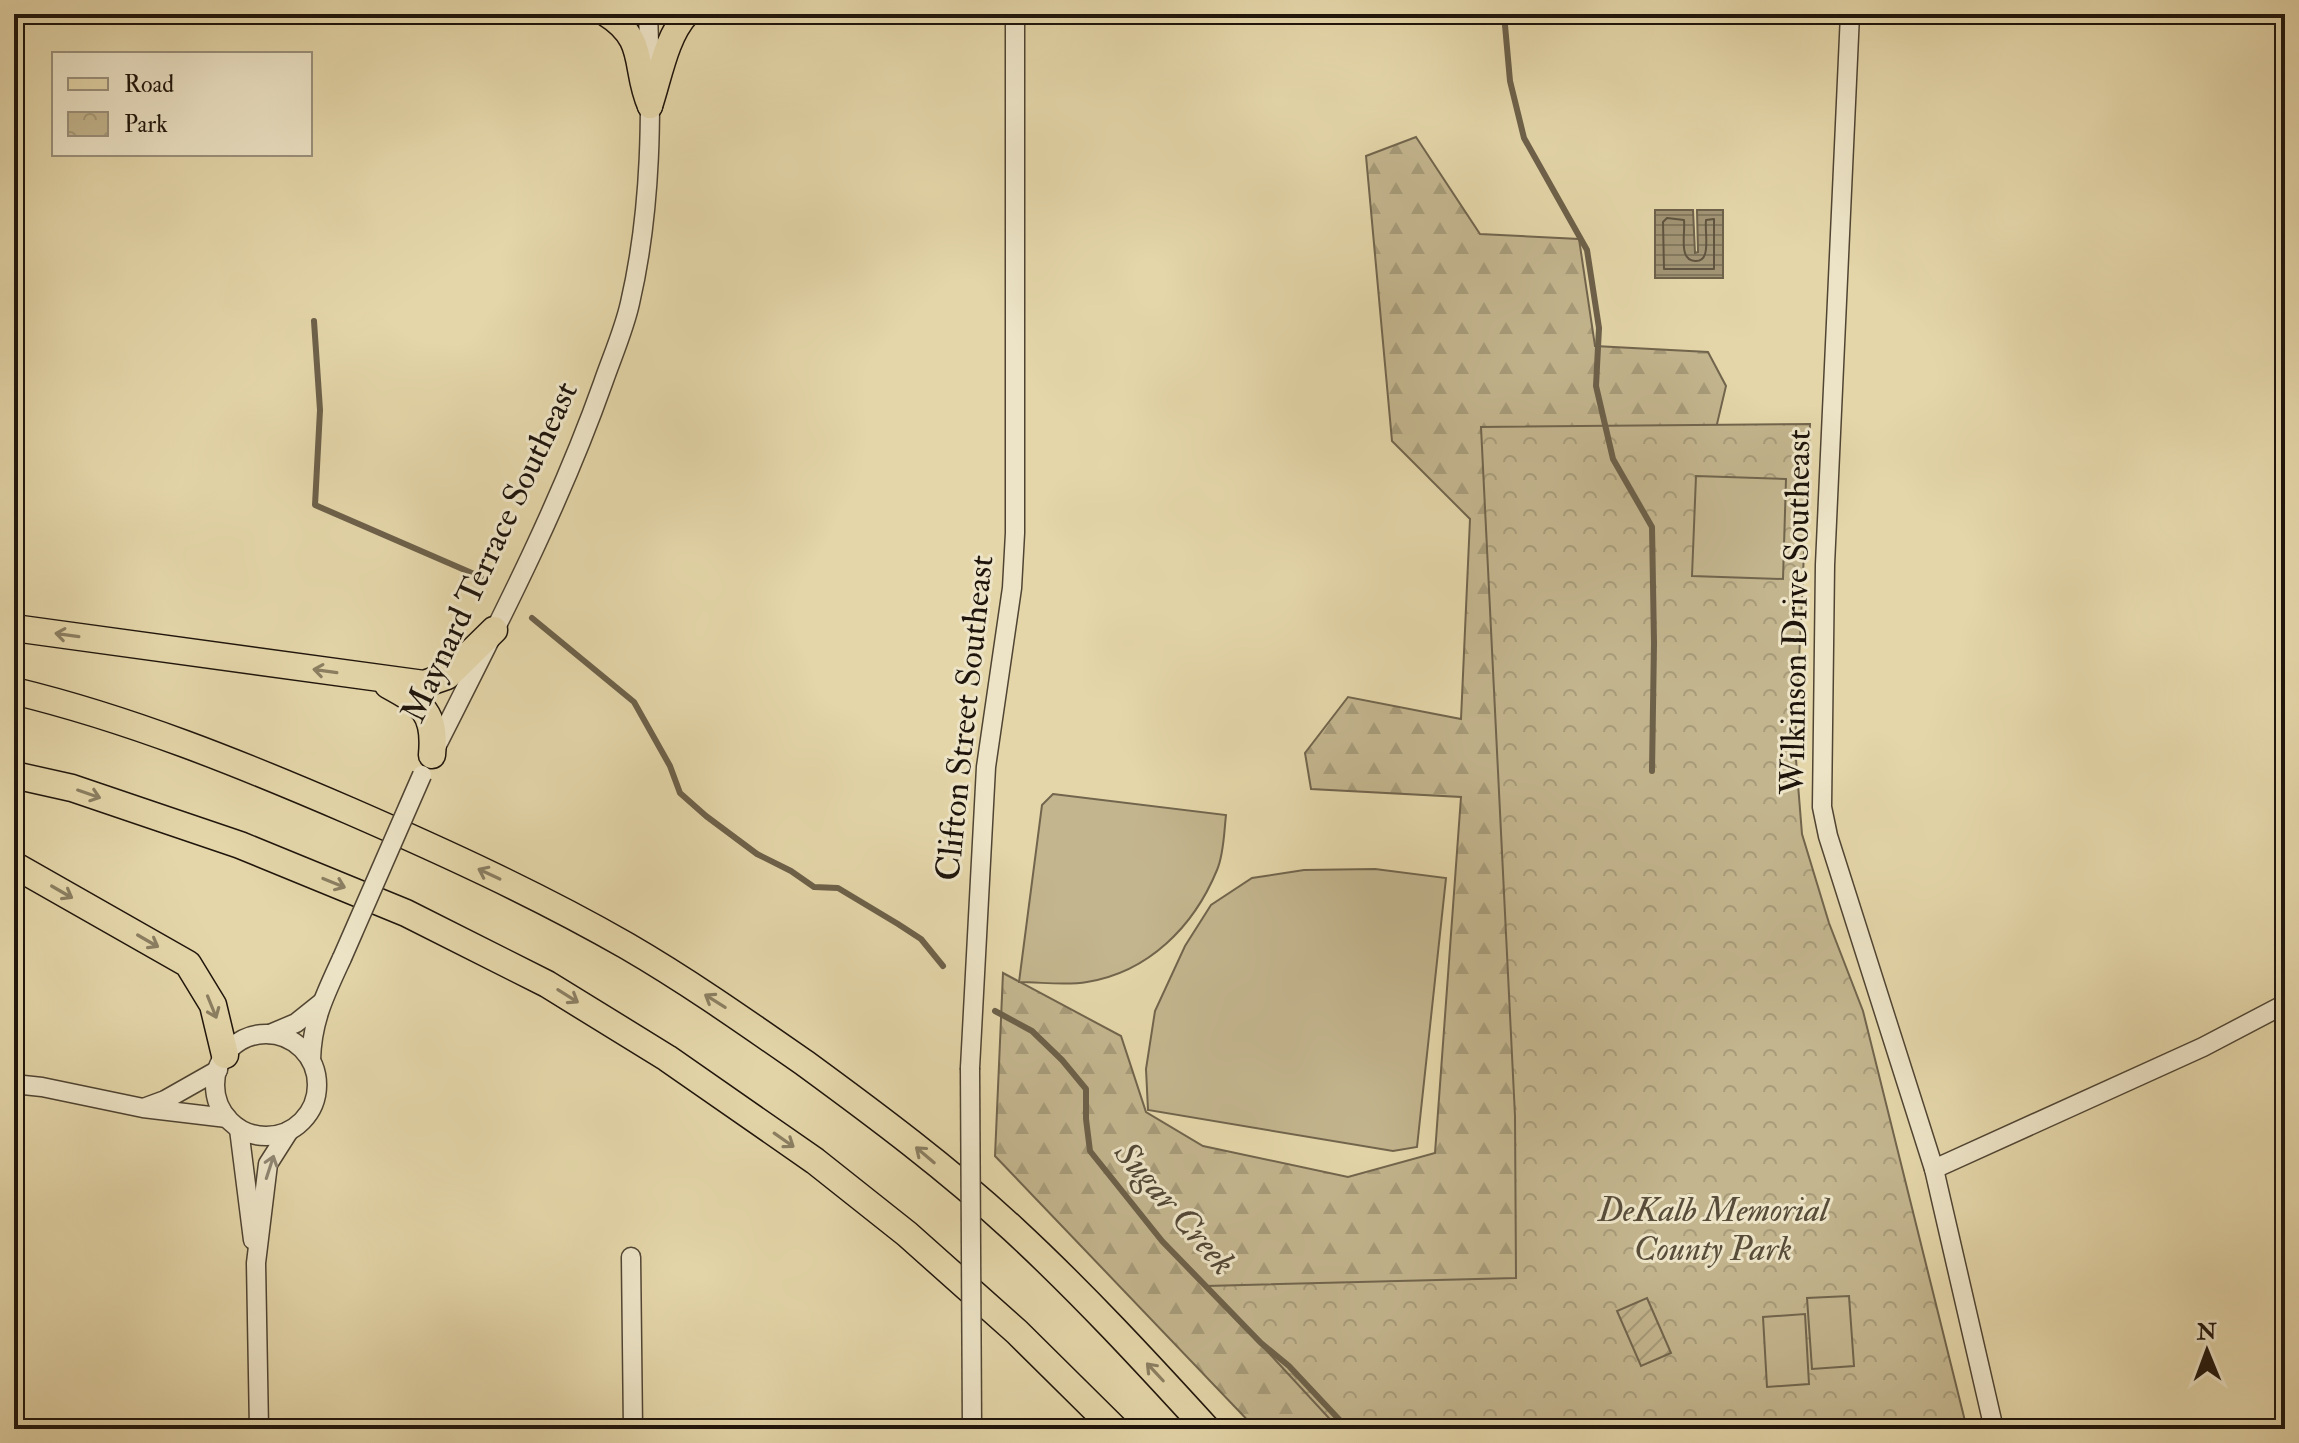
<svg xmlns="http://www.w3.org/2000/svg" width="2299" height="1443" viewBox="0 0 2299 1443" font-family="'IM FELL Double Pica',serif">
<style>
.forest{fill:url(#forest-firs);stroke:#71654d;stroke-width:2}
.park{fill:url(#park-crowns);stroke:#71654d;stroke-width:2}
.garden{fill:url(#garden-furrows);stroke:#71654d;stroke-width:2}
.pitch{fill:#c3b58e;stroke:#71654d;stroke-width:2}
.water{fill:url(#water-rules);stroke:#6d614a;stroke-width:2}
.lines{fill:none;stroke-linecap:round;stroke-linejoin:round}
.shore{stroke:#605440;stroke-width:2}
.stream{stroke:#6d614a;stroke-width:6}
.minor-casing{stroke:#504533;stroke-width:21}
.major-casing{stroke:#1f150c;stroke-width:27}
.highway-casing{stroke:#1f150c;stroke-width:29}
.minor{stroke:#ede4c7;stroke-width:18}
.major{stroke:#e4d6a9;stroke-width:24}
.highway{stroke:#e4d6a9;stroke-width:26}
.minor-bridge-casing{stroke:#504533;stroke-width:21;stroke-linecap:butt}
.minor-bridge{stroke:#ede4c7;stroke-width:18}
.oneway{stroke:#8b7f62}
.oneway2{stroke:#908773}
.labels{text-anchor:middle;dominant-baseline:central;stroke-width:6;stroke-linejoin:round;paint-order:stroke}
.street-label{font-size:34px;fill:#1f150c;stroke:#ede4c7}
.park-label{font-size:34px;font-style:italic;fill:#584d3a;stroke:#ede4c7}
.water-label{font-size:36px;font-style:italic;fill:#534836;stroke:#ede4c7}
</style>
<defs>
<pattern id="forest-firs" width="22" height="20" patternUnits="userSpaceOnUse" patternTransform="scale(2)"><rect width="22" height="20" fill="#c3b58e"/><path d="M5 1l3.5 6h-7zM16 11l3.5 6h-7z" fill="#a79b79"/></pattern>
<pattern id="park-crowns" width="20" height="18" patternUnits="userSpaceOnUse" patternTransform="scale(2)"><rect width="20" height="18" fill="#c3b58e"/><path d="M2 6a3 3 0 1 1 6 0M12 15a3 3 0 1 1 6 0" fill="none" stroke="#a79b79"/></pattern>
<pattern id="garden-furrows" width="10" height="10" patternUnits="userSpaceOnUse" patternTransform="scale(2)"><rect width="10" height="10" fill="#c3b58e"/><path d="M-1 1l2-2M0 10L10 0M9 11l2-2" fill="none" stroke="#a79b79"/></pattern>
<pattern id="water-rules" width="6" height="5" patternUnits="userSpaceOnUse" patternTransform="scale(2)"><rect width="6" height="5" fill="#a19474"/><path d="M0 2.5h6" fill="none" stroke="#83785e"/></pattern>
</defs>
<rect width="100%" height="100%" fill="#e4d6a9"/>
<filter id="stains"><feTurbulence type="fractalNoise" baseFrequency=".0025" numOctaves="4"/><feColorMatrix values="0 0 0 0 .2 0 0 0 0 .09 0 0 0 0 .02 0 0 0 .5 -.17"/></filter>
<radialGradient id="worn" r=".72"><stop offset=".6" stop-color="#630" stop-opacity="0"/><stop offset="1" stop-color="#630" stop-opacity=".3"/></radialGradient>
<path class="forest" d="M1416,137L1480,234L1579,239L1595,346L1708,352L1726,386L1708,462L1733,1429H1256L995,1156L1003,973L1121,1036L1146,1112L1203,1146L1348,1177L1435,1153L1461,797L1311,789L1305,753L1348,697L1461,719L1470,519L1392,441L1366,156Z"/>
<path class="park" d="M1810,424L1795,747L1802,834L1829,923L1863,1011L1967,1429H1339L1207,1286L1516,1278L1515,1116L1481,427Z"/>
<path class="garden" d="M1647,1298L1671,1353L1641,1366L1617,1311Z"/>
<g class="pitch">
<path d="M1696,476L1786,479L1783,579L1692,576Z"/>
<path d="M1053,794L1226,815C1224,832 1224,854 1217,870C1194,926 1149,972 1087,982C1066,986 1041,982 1019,982L1042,805Z"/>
<path d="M1375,869L1446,878L1417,1147L1393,1151L1148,1110L1146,1069L1155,1011L1185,946L1211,905L1252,878L1304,870Z"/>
<path d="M1849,1296L1854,1366L1812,1369L1807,1298Z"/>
<path d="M1805,1314L1809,1384L1767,1387L1763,1317Z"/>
</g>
<path class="water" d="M1655,210H1693L1695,253L1698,252L1697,210H1723V278H1655Z"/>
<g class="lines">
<path class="shore" d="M1667,218L1684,220C1685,230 1682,244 1685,253C1688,263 1702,264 1705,254C1708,245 1705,230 1706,220L1714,219V269H1664L1663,222Z"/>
<g class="stream">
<path d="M1504,14L1510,81L1524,138L1587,250L1599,328L1596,386L1613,459L1652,527L1654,643L1652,771"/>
<path d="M314,321L320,410L315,505L481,577"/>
<path d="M532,618L634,702L670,766L680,793L706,816L757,854L791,871L814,887L838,888L898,924L921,939L943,966"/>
<path d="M995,1011L1032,1031L1062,1060L1086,1089V1119L1090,1151L1162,1241L1261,1343L1289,1366L1348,1429"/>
</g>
<defs>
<g id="minor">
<path d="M1850,14L1825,565L1822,807L1828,836L1934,1169L1994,1429"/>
<path d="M434,751C495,630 558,510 603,383C612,357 624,330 630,303C652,208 652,110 648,14"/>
<path d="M270,1034L296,1023L321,1003"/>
<circle cx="266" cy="1085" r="51"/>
<path d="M311,1060C312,1020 325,995 342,958"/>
<path d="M970,1068L986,767L1012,588L1015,533V14"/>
<path d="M14,1084L42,1087L143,1108L227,1118"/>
<path d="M146,1107L165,1100L218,1070"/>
<path d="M239,1129L253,1240"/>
<path d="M1934,1169L2203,1047L2285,1004"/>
<path d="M631,1257L633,1429"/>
<path d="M259,1429L256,1263L268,1164L289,1131"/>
</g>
<g id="major">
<path d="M606,14C648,40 633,68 650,106"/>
<path d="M650,106C660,76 666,37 687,14"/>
</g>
<g id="highway">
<path d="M14,628L424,684L447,676L494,630"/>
<path d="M388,685C423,704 436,713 432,755"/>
<path d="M14,691C130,719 241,764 350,811C444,852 538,895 627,946C689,982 747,1023 806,1064C877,1116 948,1169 1013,1229C1081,1292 1145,1361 1207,1429"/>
<path d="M14,775L72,788L240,845L406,913L547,984L667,1058L815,1161L907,1234L1017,1332L1115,1429"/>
<path d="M14,865L188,964L213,1005L225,1055"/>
</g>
</defs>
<use href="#minor" class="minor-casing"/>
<use href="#major" class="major-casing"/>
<use href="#highway" class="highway-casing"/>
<use href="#minor" class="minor"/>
<use href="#major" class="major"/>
<use href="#highway" class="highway"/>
<defs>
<g id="minor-bridge">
<path d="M342,958L422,775"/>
<path d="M970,1068L972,1429"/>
</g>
</defs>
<use href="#minor-bridge" class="minor-bridge-casing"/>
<use href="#minor-bridge" class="minor-bridge"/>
</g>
<defs><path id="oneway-shaft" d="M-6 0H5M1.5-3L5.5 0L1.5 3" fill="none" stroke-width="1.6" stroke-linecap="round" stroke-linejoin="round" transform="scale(2)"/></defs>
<g class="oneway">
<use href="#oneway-shaft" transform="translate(67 635) rotate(-172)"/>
<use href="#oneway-shaft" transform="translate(325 671) rotate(-172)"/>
<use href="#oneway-shaft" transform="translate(89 794) rotate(19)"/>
<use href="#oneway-shaft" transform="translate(489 874) rotate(-155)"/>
<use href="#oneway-shaft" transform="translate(334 883) rotate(22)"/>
<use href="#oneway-shaft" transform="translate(62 892) rotate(30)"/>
<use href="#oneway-shaft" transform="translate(148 941) rotate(30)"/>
<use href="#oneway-shaft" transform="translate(568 996) rotate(32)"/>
<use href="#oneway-shaft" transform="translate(715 1001) rotate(-148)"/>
<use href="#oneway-shaft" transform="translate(212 1007) rotate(68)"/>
<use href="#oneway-shaft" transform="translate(784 1140) rotate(35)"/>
<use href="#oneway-shaft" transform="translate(925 1155) rotate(-140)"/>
<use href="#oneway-shaft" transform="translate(1155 1372) rotate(-133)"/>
</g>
<use class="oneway2" href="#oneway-shaft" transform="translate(270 1167) rotate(-72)"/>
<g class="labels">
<g class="street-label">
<text transform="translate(490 552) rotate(-65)">Maynard Terrace Southeast</text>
<text transform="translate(1796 612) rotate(-89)">Wilkinson Drive Southeast</text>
<text transform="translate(965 718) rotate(-84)">Clifton Street Southeast</text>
</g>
<g class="park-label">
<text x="1713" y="1210">DeKalb Memorial<tspan x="1713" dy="39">County Park</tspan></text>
</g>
<g class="water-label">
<text transform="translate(1175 1208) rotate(49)">Sugar Creek</text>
</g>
</g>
<rect width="2299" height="1443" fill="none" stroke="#e4d6a9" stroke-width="48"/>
<rect x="16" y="16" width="2267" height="1411" fill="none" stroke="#1f150c" stroke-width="4"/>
<rect x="24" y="24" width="2251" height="1395" fill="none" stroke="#1f150c" stroke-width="2"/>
<rect x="52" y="52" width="260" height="104" fill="#ede4c7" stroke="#9b917c" stroke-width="2"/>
<rect x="68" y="78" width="40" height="12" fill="#e4d6a9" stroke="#9b917c" stroke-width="2"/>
<text x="124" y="92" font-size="24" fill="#1f150c">Road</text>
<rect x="68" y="112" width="40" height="24" fill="url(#park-crowns)" stroke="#9b917c" stroke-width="2"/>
<text x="124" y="132" font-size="24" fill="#1f150c">Park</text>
<g transform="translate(2207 1351) rotate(359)" stroke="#ede4c7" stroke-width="6" paint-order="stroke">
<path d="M0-6L14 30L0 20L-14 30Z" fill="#1f150c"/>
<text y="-12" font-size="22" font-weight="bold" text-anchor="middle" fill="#1f150c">N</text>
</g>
<rect width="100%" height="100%" filter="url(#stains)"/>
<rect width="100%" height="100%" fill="url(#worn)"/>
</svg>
